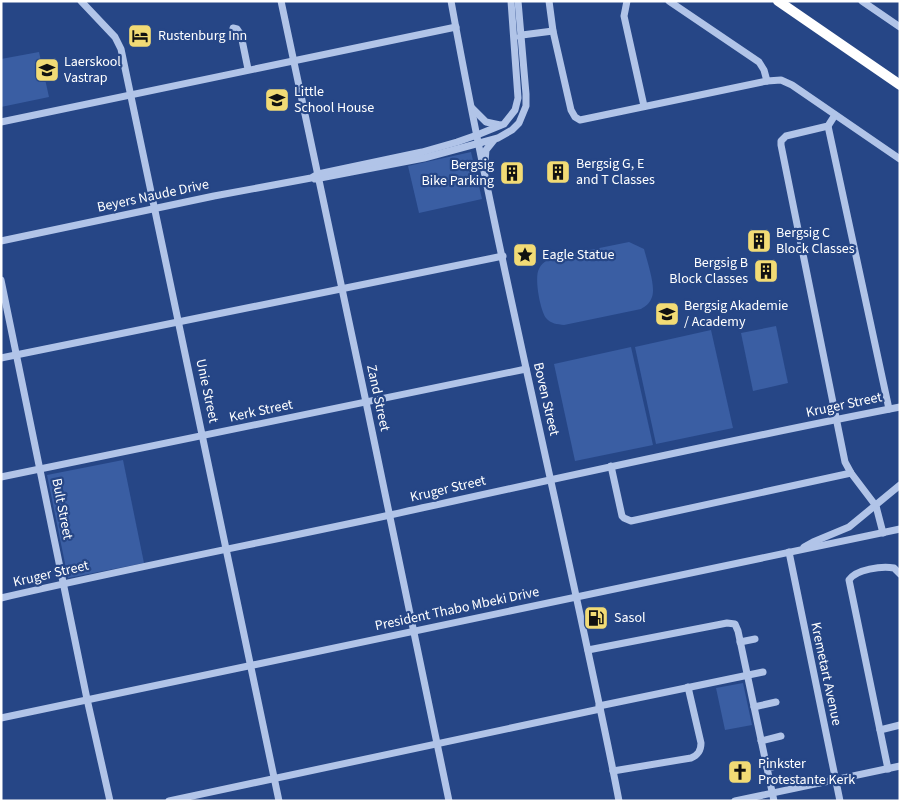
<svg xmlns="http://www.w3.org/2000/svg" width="901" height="802" viewBox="0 0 901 802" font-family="'Source Sans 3',sans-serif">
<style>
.green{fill:#3a5ea3}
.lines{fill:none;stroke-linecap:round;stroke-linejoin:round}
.minor{stroke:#b1c4e8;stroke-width:7}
.highway{stroke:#fff;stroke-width:10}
.labels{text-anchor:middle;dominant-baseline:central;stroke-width:4.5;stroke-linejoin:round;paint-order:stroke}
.poi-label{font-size:14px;fill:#fff;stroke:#264686;text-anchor:start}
.street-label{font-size:14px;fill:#fff;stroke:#264686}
</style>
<rect width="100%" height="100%" fill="#264686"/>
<g class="green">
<path d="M39,52L49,97L1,107V59Z"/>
<path d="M471,152L482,199L419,213L408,166Z"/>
<path d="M629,242L644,249C647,261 656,286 652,297C650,303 646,306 641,309L564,325C557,324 551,324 546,318C540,310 534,277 539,269C541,264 546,261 550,258Z"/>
<path d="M776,326L788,383L753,391L741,333Z"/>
<path d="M711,330L733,428L656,444L635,347Z"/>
<path d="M631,347L653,445L575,461L554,364Z"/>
<path d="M123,460L144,563L68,578L47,475Z"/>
<path d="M743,683L752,725L725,730L716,688Z"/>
</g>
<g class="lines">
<g class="minor">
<path d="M81,1L115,37L121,49L279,801"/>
<path d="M281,1L366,402L449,801"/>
<path d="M451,1C489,211 538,419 583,628C595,685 608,743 619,801"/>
<path d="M549,1L553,31L571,110L575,117L580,120L767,81L781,80L792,85L900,159"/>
<path d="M627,1L624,16L644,106"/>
<path d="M669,1L759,62L764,70L767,81"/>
<path d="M862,1L900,27"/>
<path d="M233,28L237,29L241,35L248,69"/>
<path d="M520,37L522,35L553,31"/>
<path d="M472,108L486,122L500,125"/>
<path d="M835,115L828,126L786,136L781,141V145L845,462L851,473L876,506L883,533"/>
<path d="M1,122L456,27"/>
<path d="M828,126L889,409"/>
<path d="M485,162L486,150L494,140"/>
<path d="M315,179L424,158L498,138L512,130L519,123L526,106V94L518,1"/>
<path d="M1,241L214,196L311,178L318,174L422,152L457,142L477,135L504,124L515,110L518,98L511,1"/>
<path d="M1,280L87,699L110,801"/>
<path d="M1,358L503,256"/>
<path d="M611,466L622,516L624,518L631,521L851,473"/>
<path d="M1,477L526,369"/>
<path d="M804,547L813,542L849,527L900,485"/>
<path d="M789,552L840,801"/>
<path d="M1,598C130,568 260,543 390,515C559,478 729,440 900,407"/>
<path d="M740,642L755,639"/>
<path d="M588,650L727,623L735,624L738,631L774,801"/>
<path d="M599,706L763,672"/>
<path d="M754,707L776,702"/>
<path d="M1,718L900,529"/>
<path d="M880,730L900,725"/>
<path d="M761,741L781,736"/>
<path d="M767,768L785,764"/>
<path d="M888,769L849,580C856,569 882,566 894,568L900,574"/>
<path d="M613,771L691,758C698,755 701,751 701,743L688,687"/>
<path d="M169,801L600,709"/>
<path d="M735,801L900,766"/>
</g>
<path class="highway" d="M778,1L900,85"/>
</g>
<defs>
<symbol id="hotel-square" viewBox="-11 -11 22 22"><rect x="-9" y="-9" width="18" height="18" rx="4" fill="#f2db75" stroke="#264686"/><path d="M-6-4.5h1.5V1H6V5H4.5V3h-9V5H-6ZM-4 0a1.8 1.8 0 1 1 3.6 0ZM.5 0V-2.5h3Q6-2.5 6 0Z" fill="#111"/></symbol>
<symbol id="school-square" viewBox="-11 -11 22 22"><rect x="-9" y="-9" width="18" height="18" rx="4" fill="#f2db75" stroke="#264686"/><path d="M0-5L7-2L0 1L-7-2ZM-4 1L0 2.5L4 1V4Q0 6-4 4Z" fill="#111"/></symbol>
<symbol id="building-square" viewBox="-11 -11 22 22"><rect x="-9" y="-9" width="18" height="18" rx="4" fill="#f2db75" stroke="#264686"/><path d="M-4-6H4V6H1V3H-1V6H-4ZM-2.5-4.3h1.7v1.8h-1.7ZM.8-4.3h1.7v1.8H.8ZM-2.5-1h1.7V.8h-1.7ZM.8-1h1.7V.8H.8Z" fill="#111"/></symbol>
<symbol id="sight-square" viewBox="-11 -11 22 22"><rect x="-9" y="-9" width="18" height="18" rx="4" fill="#f2db75" stroke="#264686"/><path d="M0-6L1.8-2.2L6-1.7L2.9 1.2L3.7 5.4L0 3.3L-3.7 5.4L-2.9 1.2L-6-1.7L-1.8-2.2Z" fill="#111"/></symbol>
<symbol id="fuel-square" viewBox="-11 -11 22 22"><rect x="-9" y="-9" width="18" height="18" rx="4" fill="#f2db75" stroke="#264686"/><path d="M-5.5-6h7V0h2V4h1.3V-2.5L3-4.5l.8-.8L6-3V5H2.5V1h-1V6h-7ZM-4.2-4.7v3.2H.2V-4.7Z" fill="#111"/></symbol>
<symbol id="church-square" viewBox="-11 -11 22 22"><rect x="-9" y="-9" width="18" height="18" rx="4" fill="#f2db75" stroke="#264686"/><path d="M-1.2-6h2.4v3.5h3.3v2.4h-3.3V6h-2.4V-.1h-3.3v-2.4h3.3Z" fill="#111"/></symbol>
</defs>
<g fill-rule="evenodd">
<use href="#hotel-square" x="126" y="22" width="28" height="28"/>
<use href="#school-square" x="33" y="56" width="28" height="28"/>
<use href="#school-square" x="263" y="86" width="28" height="28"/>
<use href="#building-square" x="544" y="158" width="28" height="28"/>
<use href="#building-square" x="498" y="159" width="28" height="28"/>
<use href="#building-square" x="745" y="227" width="28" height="28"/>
<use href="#sight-square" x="511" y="241" width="28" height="28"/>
<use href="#building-square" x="752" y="257" width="28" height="28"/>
<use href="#school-square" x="653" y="300" width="28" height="28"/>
<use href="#fuel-square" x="582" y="604" width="28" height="28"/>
<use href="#church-square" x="726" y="758" width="28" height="28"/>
</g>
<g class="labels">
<g class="poi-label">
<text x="158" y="36">Rustenburg Inn</text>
<text x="64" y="62">Laerskool<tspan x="64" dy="16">Vastrap</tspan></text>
<text x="294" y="92">Little<tspan x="294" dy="16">School House</tspan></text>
<text x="576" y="164">Bergsig G, E<tspan x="576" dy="16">and T Classes</tspan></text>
<text x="494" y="165" text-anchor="end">Bergsig<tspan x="494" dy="16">Bike Parking</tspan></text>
<text x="776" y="233">Bergsig C<tspan x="776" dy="16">Block Classes</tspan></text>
<text x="542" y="255">Eagle Statue</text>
<text x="748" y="263" text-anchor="end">Bergsig B<tspan x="748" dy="16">Block Classes</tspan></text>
<text x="684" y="306">Bergsig Akademie<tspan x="684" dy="16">/ Academy</tspan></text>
<text x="614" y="618">Sasol</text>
<text x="758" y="764">Pinkster<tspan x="758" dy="16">Protestante Kerk</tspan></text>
</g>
<g class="street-label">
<text transform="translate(153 196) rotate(-12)">Beyers Naude Drive</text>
<text transform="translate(207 391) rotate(78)">Unie Street</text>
<text transform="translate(378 398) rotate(78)">Zand Street</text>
<text transform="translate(546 399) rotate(77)">Boven Street</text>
<text transform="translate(844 405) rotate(-12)">Kruger Street</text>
<text transform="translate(261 411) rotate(-12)">Kerk Street</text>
<text transform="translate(448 489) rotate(-13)">Kruger Street</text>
<text transform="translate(62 509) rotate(79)">Bult Street</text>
<text transform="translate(51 574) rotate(-13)">Kruger Street</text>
<text transform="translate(457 609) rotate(-12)">President Thabo Mbeki Drive</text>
<text transform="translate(826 674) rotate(78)">Kremetart Avenue</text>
</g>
</g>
<rect width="901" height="802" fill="none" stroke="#ffffff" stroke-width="5"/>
</svg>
